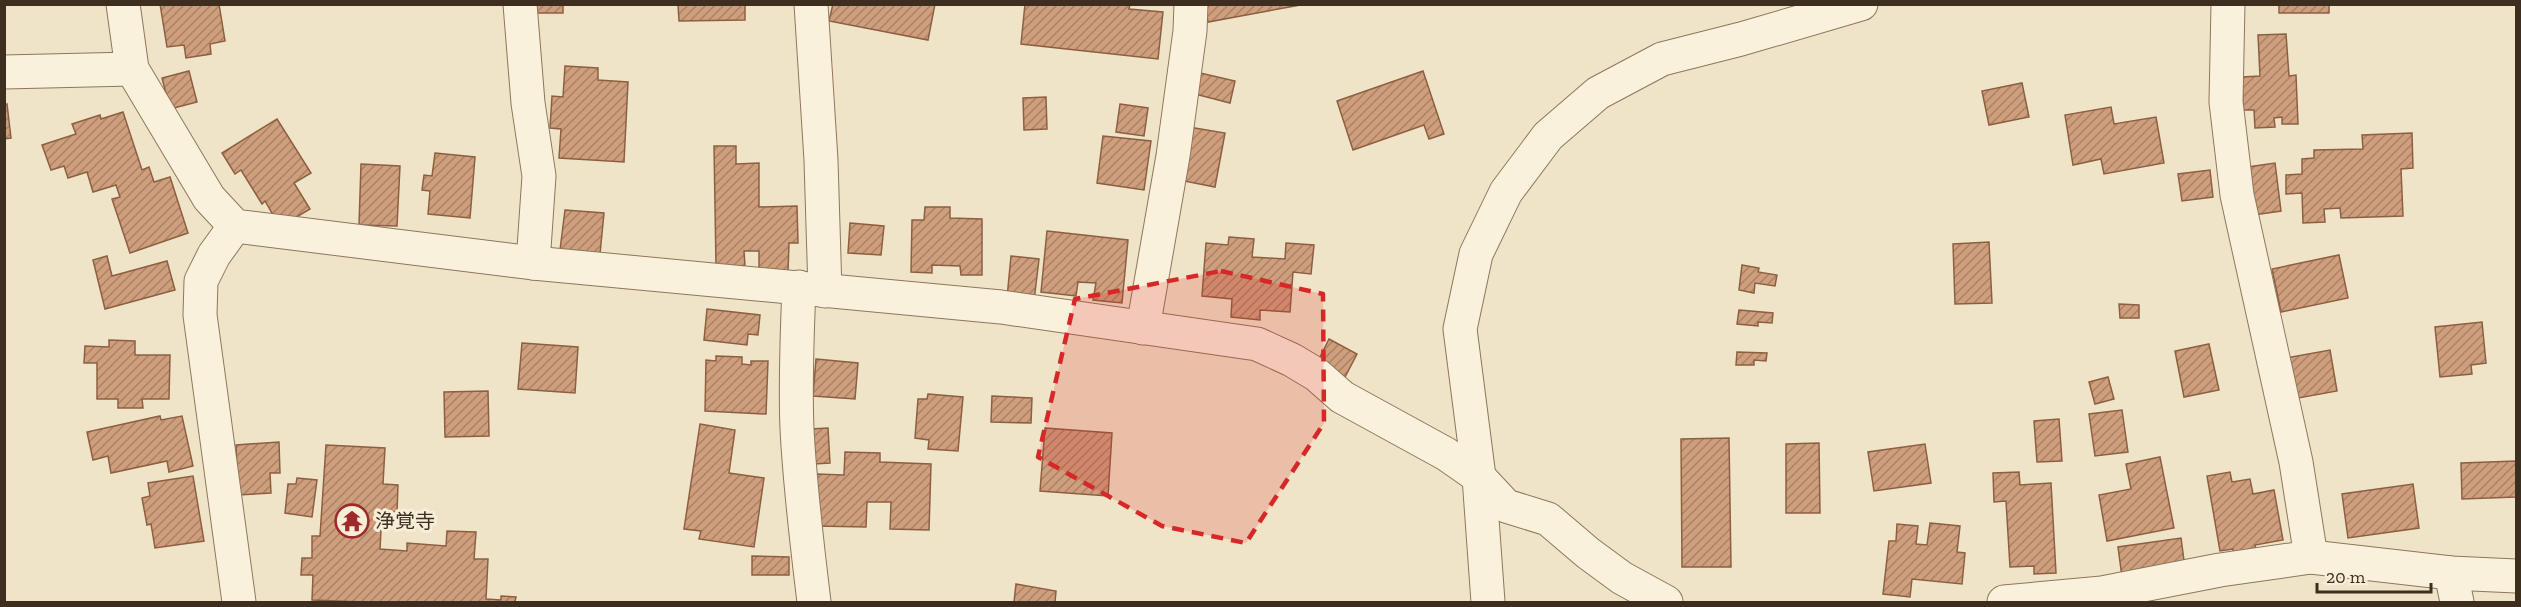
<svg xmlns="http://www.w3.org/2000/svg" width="2521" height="607" viewBox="0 0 2521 607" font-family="'Zilla Slab','Noto Sans JP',serif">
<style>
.building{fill:url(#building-hatch);stroke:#8d5f41;stroke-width:1.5}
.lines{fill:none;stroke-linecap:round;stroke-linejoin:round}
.minor-casing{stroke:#8d765c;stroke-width:35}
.minor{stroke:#faf1dc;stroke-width:33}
.marked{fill:#d62828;fill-opacity:0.2;stroke:#d62828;stroke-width:4.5;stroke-dasharray:12 8;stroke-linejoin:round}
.labels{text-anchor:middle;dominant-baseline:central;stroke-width:6;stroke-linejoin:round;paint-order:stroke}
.poi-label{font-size:20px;fill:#3d2e20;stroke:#f7eed8;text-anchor:start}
</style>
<defs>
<pattern id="building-hatch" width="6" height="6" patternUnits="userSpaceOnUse" patternTransform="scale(1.5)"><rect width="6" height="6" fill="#cf9f7d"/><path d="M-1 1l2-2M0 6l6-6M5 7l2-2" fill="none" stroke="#a98266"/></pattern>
</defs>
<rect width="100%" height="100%" fill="#f0e4c8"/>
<g class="building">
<path d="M160,4H219L225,41L210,44L211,54L186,58L184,45L167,47Z"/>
<rect x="532" y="4" width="31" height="9"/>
<path d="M678,4H745V20L679,21Z"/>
<path d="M833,4H935L928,40L829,21Z"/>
<path d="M1025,4H1130L1129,9L1163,12L1158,59L1021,44Z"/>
<path d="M1205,4H1306L1208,22Z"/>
<rect x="2279" y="4" width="50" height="9"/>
<path d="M2286,34L2289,76L2296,75L2298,124H2282V117L2274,118L2275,127L2255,128L2254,110H2243L2242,77L2260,76L2258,35Z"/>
<path d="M565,66L598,68V80L628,82L624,162L559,158L561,129L550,128L552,96L563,97Z"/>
<path d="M189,71L197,102L170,109L162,78Z"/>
<path d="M1423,71L1444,134L1429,139L1424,125L1353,150L1337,101Z"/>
<path d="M1196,72L1235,81L1230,103L1191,93Z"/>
<path d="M2022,83L2029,117L1989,125L1982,91Z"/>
<path d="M1046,97L1047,129L1024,130L1023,98Z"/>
<path d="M4,104H7L11,138L4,139Z"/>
<path d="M1120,104L1148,108L1144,136L1116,132Z"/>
<path d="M2111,107L2114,124L2156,117L2164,163L2104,174L2101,159L2073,165L2065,115Z"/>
<path d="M123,112L142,170L149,167L154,182L170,177L188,233L130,253L112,199L120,197L116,185L93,192L87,172L68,178L64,166L51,170L42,145L76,134L72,124L100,115L101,119Z"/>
<path d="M277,119L311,173L294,183L310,209L280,227L265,201L262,204L241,170L235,174L222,153Z"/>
<path d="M1189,127L1225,133L1215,187L1179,180Z"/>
<path d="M2412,133L2413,168L2401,169L2403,216L2341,218L2340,208L2324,209L2325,222L2303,223L2302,193L2286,194V175L2302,174V159L2314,158V150L2363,149L2362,135Z"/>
<path d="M1103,136L1151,141L1144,190L1097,183Z"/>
<path d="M714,146H736V164L759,163V207L797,206L798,243H789L788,272H759V251H744L745,266H716Z"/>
<path d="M435,153L475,157L470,218L428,214L430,191L422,190L424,175L432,176Z"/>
<path d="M2275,163L2281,211L2254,215L2248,167Z"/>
<path d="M361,164L400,166L397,226L359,225Z"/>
<path d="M2210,170L2213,197L2182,201L2178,174Z"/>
<path d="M925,207H950V218L982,219V275H961L960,266L932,265V273L911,272L912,220H924Z"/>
<path d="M565,210L604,213L600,254L560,250Z"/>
<path d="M850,223L884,226L881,255L848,253Z"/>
<path d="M1047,231L1128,240L1122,303L1093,300L1096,283L1078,282L1076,296L1041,292Z"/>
<path d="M1229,237L1254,239L1252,257L1285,259L1286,243L1314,245L1311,274L1293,272L1290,312L1260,310V320L1231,317L1232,299L1202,296L1206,243L1228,245Z"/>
<path d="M1989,242L1992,303L1955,304L1953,244Z"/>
<path d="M2339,255L2348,298L2281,312L2272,269Z"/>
<path d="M107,256L112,276L167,261L175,290L105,309L93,260Z"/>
<path d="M1011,256L1039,259L1034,301L1007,298Z"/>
<path d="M1742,265L1759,268L1758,272L1777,275L1775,286L1755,283L1754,293L1739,290Z"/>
<path d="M2119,304L2139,305V318H2120Z"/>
<path d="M707,309L760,315L758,335L748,334L747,345L704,340Z"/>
<path d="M1739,310L1773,313L1772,323L1758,322V326L1737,324Z"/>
<path d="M2482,322L2486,363L2471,365L2472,374L2440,377L2435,327Z"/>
<path d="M1329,339L1357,354L1345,377L1317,363Z"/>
<path d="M109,340L135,341V355H170L169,399H142L143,408H118V399H97V363H84L85,346L109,347Z"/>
<path d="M522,343L578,347L575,393L518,389Z"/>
<path d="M2209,344L2219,390L2184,397L2175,351Z"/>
<path d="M2330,350L2337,391L2293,399L2286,358Z"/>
<path d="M1737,352L1767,353L1766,361L1754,360V365H1736Z"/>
<path d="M716,356L742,357V364L751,365V361H768L766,414L705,411L706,360L716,361Z"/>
<path d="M816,359L858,363L855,399L813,396Z"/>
<path d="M2108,377L2114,399L2095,404L2089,382Z"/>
<path d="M488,391L489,436L445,437L444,392Z"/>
<path d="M928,394L963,397L958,451L928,449L929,440L915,438L918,399H927Z"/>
<path d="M992,396L1032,398L1031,423L991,422Z"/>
<path d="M2122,410L2128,452L2095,456L2089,414Z"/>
<path d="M160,416L161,420L182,416L193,466L169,472L167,461L111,473L108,456L93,460L87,432Z"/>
<path d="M2059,419L2062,461L2037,462L2034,421Z"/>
<path d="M700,424L735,430L729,473L764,478L754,547L699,539L701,531L684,529Z"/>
<path d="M828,428L830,463L814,464L811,429Z"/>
<path d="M1045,428L1112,433L1108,496L1040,491Z"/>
<path d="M1729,438L1731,567H1682L1681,439Z"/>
<path d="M279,442L280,473H270L271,493L238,495L236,445Z"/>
<path d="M1819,443L1820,513H1786V444Z"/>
<path d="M1925,444L1931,483L1874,491L1868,452Z"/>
<path d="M326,445L385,448L383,484L398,485L397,512L382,511L380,549L407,551V543L446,546L447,531L476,532L474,559H488L486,599L501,600V596L516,597L515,602H363L312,600L313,575H301L302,558H312V536H320Z"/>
<path d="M845,452L880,453V462L931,464L929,530L890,529L891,502H867L866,527L816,526L817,474L844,475Z"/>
<path d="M2160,457L2174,528L2107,541L2099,495L2131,489L2126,464Z"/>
<path d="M2516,461V497L2462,499L2461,463Z"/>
<path d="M2019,472L2020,485L2051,483L2056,573L2034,574V566L2010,567L2006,501L1994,502L1993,473Z"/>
<path d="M2230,472L2232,482L2250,479L2253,494L2274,490L2283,540L2255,545L2257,556L2235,560L2233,549L2220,551L2207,476Z"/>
<path d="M193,476L204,541L155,548L151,524L147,525L142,498L150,496L148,483Z"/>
<path d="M297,478L317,480L312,517L285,513L288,484H296Z"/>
<path d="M2413,484L2419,528L2348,538L2342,494Z"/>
<path d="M1930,523L1960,526L1957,552L1965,553L1962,584L1912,579L1910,597L1883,594L1889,541H1896L1897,524L1918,526L1916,544L1927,545Z"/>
<path d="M2181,538L2185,568L2122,577L2118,547Z"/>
<path d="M752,556L789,557V575H752Z"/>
<path d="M1016,584L1056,591L1055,602H1014Z"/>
</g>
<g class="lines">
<defs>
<g id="minor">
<path d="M123,4L132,69L209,198L235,226L533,263L1001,307L1257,344L1292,360L1317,375L1342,397L1446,454L1479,477L1506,506L1548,519L1588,553L1622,578L1666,602"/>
<path d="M520,4L528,103L539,176L533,263"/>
<path d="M811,4L821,160L825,291"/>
<path d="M2228,4L2226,102L2237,195L2296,462L2311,557"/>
<path d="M4,72L132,69"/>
<path d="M235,226L214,255L201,281L200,315L239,602"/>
<path d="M799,287C797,335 795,382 797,429C800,487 807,545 814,602"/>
<path d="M1143,328L1173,156L1190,31L1191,4"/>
<path d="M2451,573L2457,602"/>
<path d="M1488,602L1479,477L1460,329L1476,254L1506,192L1548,136L1598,93L1662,59L1741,39L1861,4"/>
<path d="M2004,602L2102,593L2220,570L2311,557L2451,573L2516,576"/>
</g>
</defs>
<use href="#minor" class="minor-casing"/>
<use href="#minor" class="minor"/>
</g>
<path class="marked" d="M1221,271L1323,294L1324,423L1246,543L1162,526L1038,457L1075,299Z"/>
<defs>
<symbol id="temple-ring" viewBox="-11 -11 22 22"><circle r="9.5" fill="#f7eed8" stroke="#9e2a2b" stroke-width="1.5"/><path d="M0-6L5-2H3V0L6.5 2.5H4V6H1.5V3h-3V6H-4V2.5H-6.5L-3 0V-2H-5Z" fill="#9e2a2b"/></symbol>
</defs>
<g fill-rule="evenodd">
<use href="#temple-ring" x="333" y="502" width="38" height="38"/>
</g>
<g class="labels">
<g class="poi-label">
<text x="375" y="521">浄覚寺</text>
</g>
</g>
<rect width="2521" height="607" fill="none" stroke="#3d2e20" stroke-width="12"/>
<path d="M2317 583v9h114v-9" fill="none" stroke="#3d2e20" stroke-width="3"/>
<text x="2326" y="583" font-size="18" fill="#3d2e20" stroke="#f7eed8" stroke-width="4.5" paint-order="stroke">20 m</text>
</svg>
